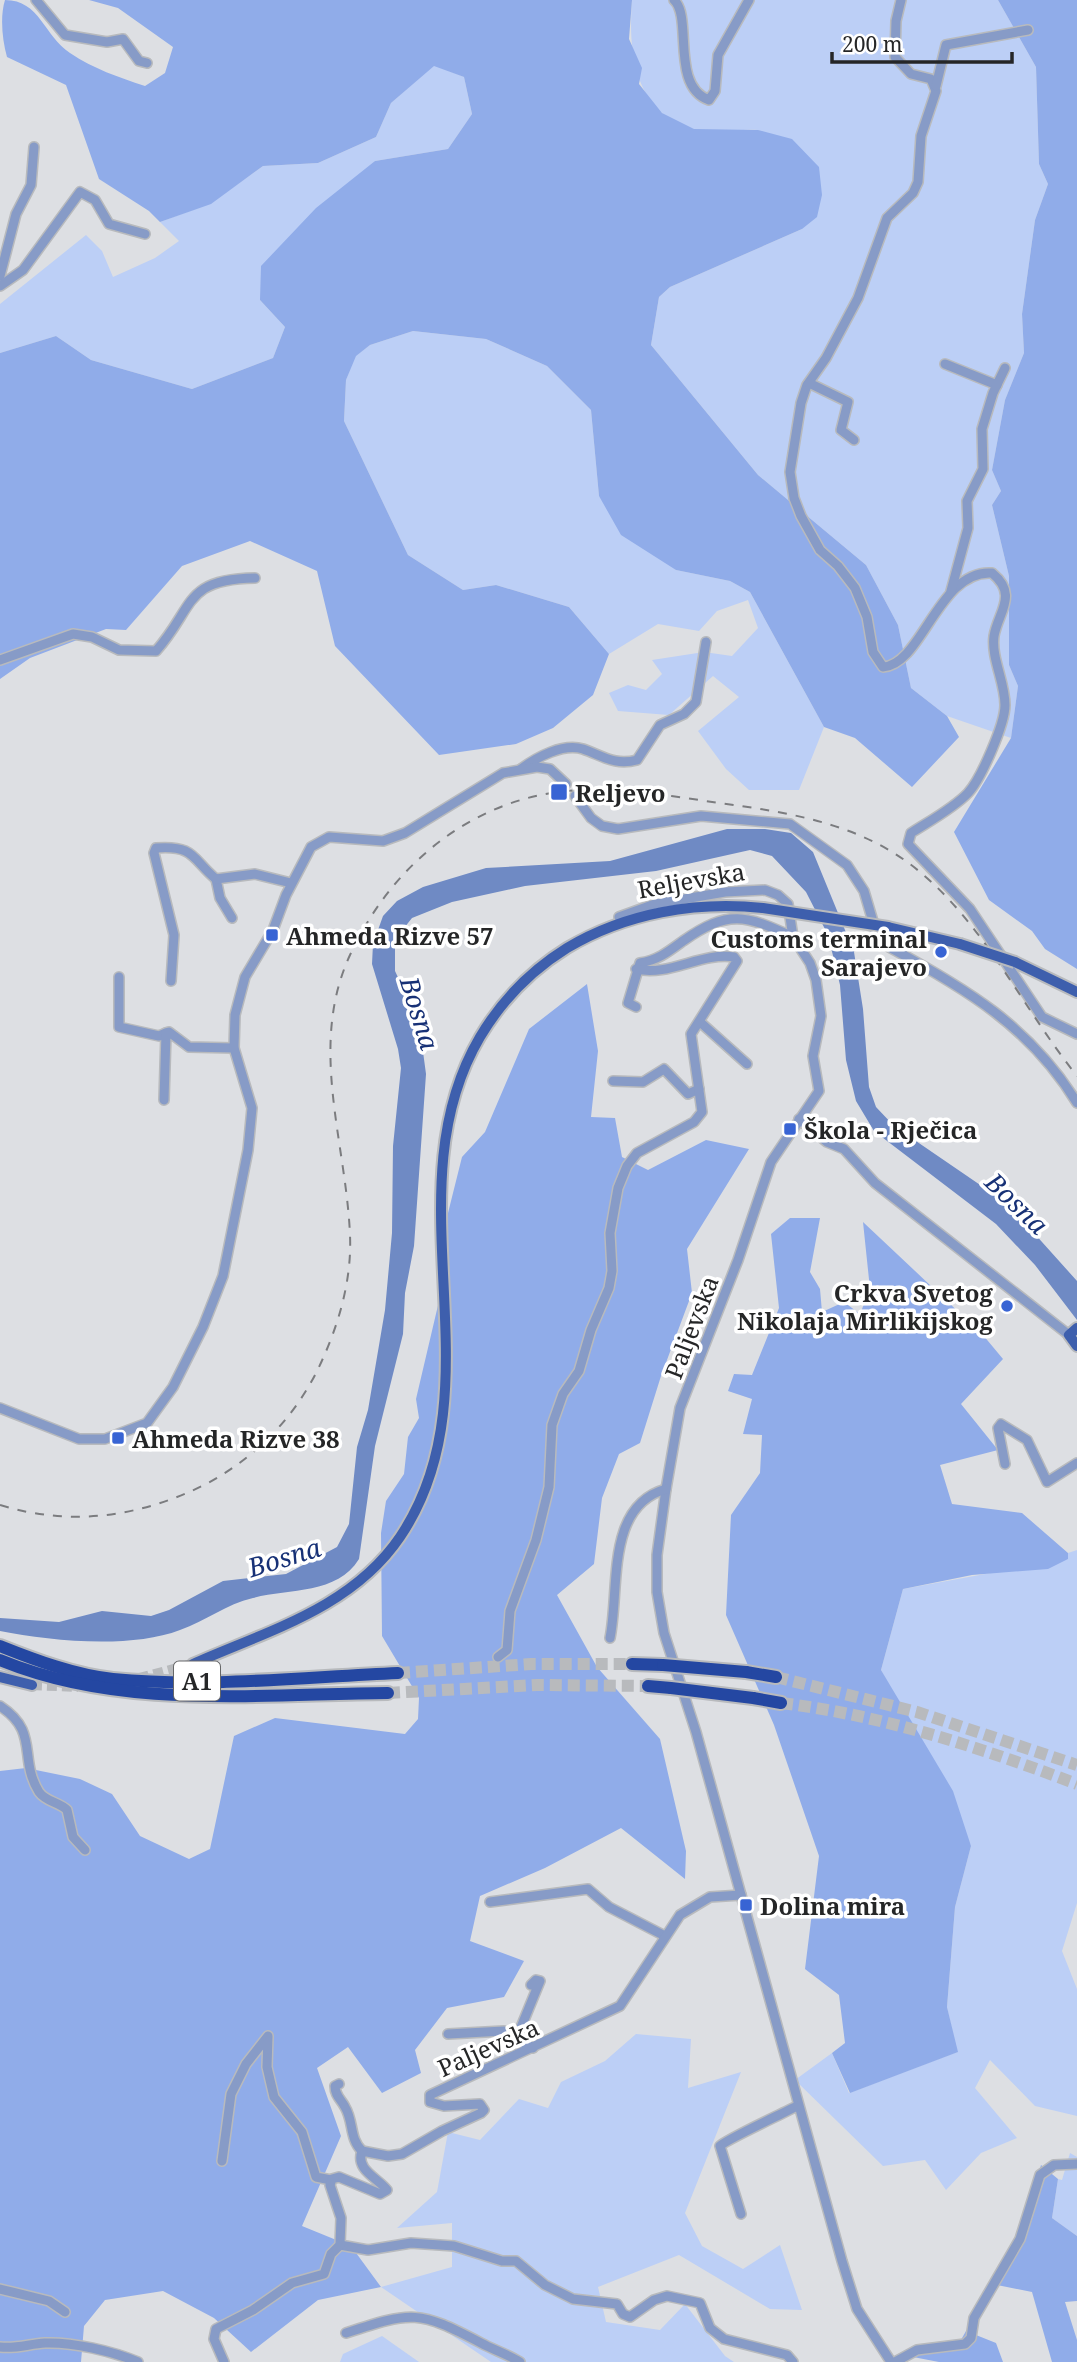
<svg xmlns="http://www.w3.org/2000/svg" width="1077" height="2362" viewBox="0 0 1077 2362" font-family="'Noto Serif',serif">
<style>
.green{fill:#bccff6}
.forest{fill:#90ace9}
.water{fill:#6f8ac4}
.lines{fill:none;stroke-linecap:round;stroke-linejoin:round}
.major-tunnel{stroke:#b8babd;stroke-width:10;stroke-dasharray:10 5;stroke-linecap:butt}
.highway-tunnel{stroke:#b8babd;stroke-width:12;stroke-dasharray:12 6;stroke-linecap:butt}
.minor-casing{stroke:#b8babd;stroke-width:12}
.major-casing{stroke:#b8babd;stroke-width:14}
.highway-casing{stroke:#b8babd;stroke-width:16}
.minor{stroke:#879bc7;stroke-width:9}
.major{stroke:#3e5fad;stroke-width:10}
.highway{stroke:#2447a2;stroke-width:12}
.rail{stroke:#7b7c7f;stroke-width:2;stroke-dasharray:9 9;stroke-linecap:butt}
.major-bridge-casing{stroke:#b8babd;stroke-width:14;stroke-linecap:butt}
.highway-bridge-casing{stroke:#b8babd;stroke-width:16;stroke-linecap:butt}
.major-bridge{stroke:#3e5fad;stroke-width:10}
.highway-bridge{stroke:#2447a2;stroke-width:12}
.poi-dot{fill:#3864d4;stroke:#fff;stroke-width:2.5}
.labels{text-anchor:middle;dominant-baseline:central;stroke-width:7;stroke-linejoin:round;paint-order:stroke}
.shield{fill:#fff;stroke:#666768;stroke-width:2}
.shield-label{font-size:23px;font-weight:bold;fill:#252627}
.poi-label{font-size:24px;font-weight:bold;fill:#252627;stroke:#fff;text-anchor:start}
.street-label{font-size:24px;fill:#252627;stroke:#fff}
.water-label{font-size:26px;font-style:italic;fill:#173176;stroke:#fff}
</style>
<rect width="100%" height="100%" fill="#dddfe3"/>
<g class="green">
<path d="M632,0H998L1036,67L1039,164L1048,184L1035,220L1022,314L1024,353L1005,400L992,470L1001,491L992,505L1009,576V665L1018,686L1011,738L947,716L911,688L898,625L866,565L758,475L651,345L659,297L670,287L802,229L758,130C738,129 712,133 693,129C634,113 628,51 632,0Z"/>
<path d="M434,65L464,77L472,114L448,149L375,161L260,300L285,327L273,358L192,389L91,360L56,336L0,353V304L86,235L102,251L113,277L155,258L179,241L160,222L211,203L263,166L318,163L376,137L391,103Z"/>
<path d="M413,331L486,339L547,366L591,410L599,496L676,570L730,581L750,592L824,727L799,790H749L726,769L698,731L739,697L713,676L669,715L618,711L609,693L628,685L646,690L662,674L652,660L704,652L732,656L758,628L748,600L717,611L699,631L658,624L609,654L569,607L496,585L463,590L408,555L344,421L346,380L355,356L370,345Z"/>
<path d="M1077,1550V1903L1062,1951L1077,1989V2116L1035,2106L990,2060L975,2088L1017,2138L981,2153L946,2190L925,2160L883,2166L795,2080L832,2053L849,2093L957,2052L947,2007L955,1907L971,1846L881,1670L903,1589L1068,1559V1553Z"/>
<path d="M636,2034L691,2039L688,2088L741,2072L685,2213L702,2246L743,2269L780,2245L802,2310L770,2309L679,2255L598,2287L606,2322L660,2330L685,2304L725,2356L734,2362H491L381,2287L452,2267V2223L397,2228L437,2192L448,2132L480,2140L519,2099L548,2108L561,2082L605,2061Z"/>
<path d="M1070,2153L1077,2157V2236L1052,2218L1058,2179L1062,2180Z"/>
<path d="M382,2336L419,2362H340L343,2354Z"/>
</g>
<g class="forest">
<path d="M5,0C40,0 44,36 70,53C94,69 118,77 145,86L165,73L173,47L118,8L89,0H632L629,39L642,68L639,84L662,113L694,129L758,130L792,139L819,167L822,195L817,217L802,229L670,287L659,297L651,345L758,475L866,565L898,625L911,688L947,716L959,737L912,787L855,738L824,727L750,592L730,581L676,570L621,535L599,496L591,410L547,366L486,339L413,331L370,345L356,356L346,380L344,421L408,555L463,590L496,585L569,607L609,654L593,695L553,728L516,744L439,755L335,646L317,571L250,541L182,566L126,630L106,629L30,658L0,679V353L56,336L91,360L192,389L273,358L285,327L260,300L261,266L316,208L375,161L448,149L472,114L464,77L434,66L391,103L376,137L318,163L263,166L211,204L160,222L149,211L99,179L66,85L7,57C2,39 0,16 5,0Z"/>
<path d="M998,0H1077V969L1045,949L1032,931L989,900L954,832L1011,738L1018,686L1009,665V576L992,505L1001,491L992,470L1005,400L1024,353L1022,314L1035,220L1048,184L1039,164L1036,67Z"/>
<path d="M587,984L598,1051L591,1117L615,1118L622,1157L648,1170L706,1140L749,1149L687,1249L692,1293L661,1376L640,1443L619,1454L602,1498L594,1564L557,1595L597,1667L660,1739L686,1851L685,1879L621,1828L545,1868L480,1896L470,1941L524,1961L504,1997L447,2008L415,2050L421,2073L382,2093L348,2047L317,2068L341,2136L302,2226L351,2246L381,2287L318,2300L251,2352L214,2318L163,2291L105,2300L84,2326L81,2362H0V1771L26,1768L80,1779L112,1794L140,1836L189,1859L210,1849L234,1736L275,1718L405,1734L418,1719L419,1698L382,1636L381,1533L386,1501L404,1474L408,1437L419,1418L416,1399L443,1284L444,1229L462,1157L485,1132L529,1029Z"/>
<path d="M790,1218H820L810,1272L820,1289L822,1312L844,1302L860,1314L870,1289L863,1222L983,1335L1003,1359L961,1404L998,1450L940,1465L952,1504L1022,1513L1068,1553V1559L1048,1569L972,1575L903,1589L881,1670L953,1791L971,1846L955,1907L947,2007L958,2052L850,2093L832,2053L845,2043L839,1995L805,1969L819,1856L774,1725L726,1615L731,1515L760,1473L762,1435L743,1434L752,1399L728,1391L734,1374L752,1375L779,1308L771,1234Z"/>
<path d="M1041,2165L1058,2179L1052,2218L1077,2236V2301L1065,2302L1077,2340V2362H1052L1032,2292L992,2284L1024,2224Z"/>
<path d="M966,2331L996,2343L1003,2362H939L913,2357L921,2347H957Z"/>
</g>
<path class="water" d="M727,829H765L791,833L813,852L854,952L863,1009L869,1087L876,1107L894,1126L1008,1204L1077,1281V1320L1035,1265L996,1224L874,1131L856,1101L846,1060L840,985L828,935L806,892L772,856L750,850L656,871L525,886L452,902L412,918L400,933L395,946V971L419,1022L426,1074L414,1246L405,1293L403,1334L375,1446L359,1559C337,1595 289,1588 253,1598C226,1604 206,1621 180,1630C131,1649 50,1641 0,1631V1618L59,1622L102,1611L151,1616L169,1610L223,1581L286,1574L337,1547L349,1524L357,1447L368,1410L385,1310L392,1233L393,1146L401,1068L398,1049L372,964L373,944L383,916L397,901L423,887L486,868L610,861Z"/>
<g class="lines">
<g class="major-tunnel">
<path d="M139,1678L193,1664"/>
<path d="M32,1685L78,1687"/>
</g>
<g class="highway-tunnel">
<path d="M398,1673L531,1664H632"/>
<path d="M776,1677L917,1712L1077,1765"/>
<path d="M388,1693L537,1685L648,1686"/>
<path d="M781,1703C882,1715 982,1748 1077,1784"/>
</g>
<defs>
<g id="minor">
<path d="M36,0L65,35L107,42L123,39L139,61L147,63"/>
<path d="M674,0C693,17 670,86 709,100L715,91L718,55L749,0"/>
<path d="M901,0L896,21L895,57L911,74L931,79L936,91L921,136L918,182L913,193L887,218L858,298L826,358L807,385L801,403L790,472L794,498L801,516L820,550L838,566L855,588L867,617L873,652L883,667C922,665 939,569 992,573C1019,595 998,612 994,636C991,658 1005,682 1005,705C1005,724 981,779 968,793C954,808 928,822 911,833L908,844L970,909L1042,1017L1077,1034"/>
<path d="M936,86L946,45L1028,30"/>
<path d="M0,276L16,214L31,185L34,147"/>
<path d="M0,286L23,270L80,192L95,200L109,224L145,234"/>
<path d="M945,364L997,385"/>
<path d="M809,383L848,402L841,430L854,440"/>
<path d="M951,591L968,528L967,501L983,469L982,429L993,393L1005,368"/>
<path d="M0,660L73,634L92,637L119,650L156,651C195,607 183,579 255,578"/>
<path d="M521,769C537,757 563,743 583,749C603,756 615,766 637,760L660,725L684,714L696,702L706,642"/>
<path d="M575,796L591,818L602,826L618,829L701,816L790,824L847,865L864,891L877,935L889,947C965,988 1031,1027 1077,1103"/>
<path d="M216,879L220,898L232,918"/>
<path d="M619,917L655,904L725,892L765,890L778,895L788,904L793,937L810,963L816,980L821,1016L813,1056L819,1091L771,1162L738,1260L680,1408L666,1489L657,1555V1592L664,1633L696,1732L842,2261L857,2309L891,2362"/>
<path d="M119,977V1027L159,1036L166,1033"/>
<path d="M171,981L174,935L154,853L156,848C195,845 192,859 216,879L255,874L291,883"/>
<path d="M636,1007L628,1003L640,963C658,960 668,952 683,941C729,909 745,915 793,937"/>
<path d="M700,1022L747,1064"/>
<path d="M613,1081L643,1082L664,1069L688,1094L699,1089"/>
<path d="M164,1100L166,1033L169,1032L189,1047L234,1048"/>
<path d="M799,1119L827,1142L844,1149L875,1183L1069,1335"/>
<path d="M0,1408L79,1439H105L147,1423L173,1387L203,1327L223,1276L248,1150L252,1108L234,1048L235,1015L245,977L273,930L286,895L311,847L329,837L383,841L405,833L503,773L537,767L550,769L566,784"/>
<path d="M1005,1464L998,1428L1001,1424L1027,1440L1047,1482L1077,1463"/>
<path d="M610,1638C620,1589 605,1506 666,1489"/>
<path d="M498,1657L507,1650L510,1611L536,1540L549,1487L552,1425L563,1394L579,1371L591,1330L609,1288L612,1271L610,1233L618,1188L627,1166L637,1153L694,1122L702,1112L691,1034L737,961L734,957C701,952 669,977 636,969"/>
<path d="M0,1706C40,1732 18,1758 39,1792C46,1802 59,1802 67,1810L73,1837L85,1850"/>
<path d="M490,1902L588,1889L609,1907L665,1936"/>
<path d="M448,2034L504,2031L533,2048"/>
<path d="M517,2037L540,1981L536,1980L531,1985"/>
<path d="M339,2084L335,2086C335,2096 341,2099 345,2107C354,2122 349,2138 362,2151"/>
<path d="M222,2161L231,2094L246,2064L268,2036L267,2067L274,2097L302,2132L316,2177L331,2180"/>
<path d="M741,2214L720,2146C725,2140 784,2113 797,2106"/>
<path d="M340,2245L368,2250L411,2243L454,2246L502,2261H516L545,2285L573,2299L617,2304L623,2314L630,2317L654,2300L667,2296L700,2303L710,2328L724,2339L787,2355L793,2362"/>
<path d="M0,2289L49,2301L65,2312"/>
<path d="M346,2333C413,2311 418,2310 481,2343C494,2350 507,2354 520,2362"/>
<path d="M0,2347C16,2349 29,2344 45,2343C73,2342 112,2351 138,2362"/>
<path d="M224,2362L214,2339L216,2329L253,2310L292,2283L324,2274L331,2254L340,2245L341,2218L330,2185L332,2179L339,2177L380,2194L387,2190C378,2178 355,2170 362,2151L388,2156L402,2154L442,2131L481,2113L484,2110L480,2104L444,2106L430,2102V2095L620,2006L680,1915L710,1897L741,1895"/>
<path d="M895,2362L917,2350L965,2344L971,2338L974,2318L1020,2239L1040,2175L1054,2165L1077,2164"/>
</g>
<g id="major">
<path d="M888,927L960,944"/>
<path d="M1015,962L1077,992"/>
<path d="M1077,1328L1069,1335L1077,1346"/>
<path d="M193,1664C267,1631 352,1608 400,1537C502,1386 388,1193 480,1037C502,1000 530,971 567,948C626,913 695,901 763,908"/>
<path d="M0,1677L32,1685"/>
</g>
<g id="highway">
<path d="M0,1646C35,1660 75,1675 113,1679C207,1688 304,1677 398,1673"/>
<path d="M0,1660C121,1710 259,1694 388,1693"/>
<path d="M632,1664L663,1665"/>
<path d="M746,1672L776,1677"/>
<path d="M648,1686L671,1688"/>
<path d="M753,1698L781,1703"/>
</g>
</defs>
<use href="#minor" class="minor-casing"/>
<use href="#major" class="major-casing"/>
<use href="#highway" class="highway-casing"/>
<use href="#minor" class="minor"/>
<use href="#major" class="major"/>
<use href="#highway" class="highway"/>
<path class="rail" d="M0,1505C71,1527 142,1517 208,1483C256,1457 295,1417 319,1367C338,1327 352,1281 350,1235C346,1141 308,1046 350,955C390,868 468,801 566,791C617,786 669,796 720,803C792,813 863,824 920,872C986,927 1024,1010 1077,1076"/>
<defs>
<g id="major-bridge">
<path d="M763,908L888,927"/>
<path d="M960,944L1015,962"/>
</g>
<g id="highway-bridge">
<path d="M663,1665L746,1672"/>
<path d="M671,1688L753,1698"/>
</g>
</defs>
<use href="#major-bridge" class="major-bridge-casing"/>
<use href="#highway-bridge" class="highway-bridge-casing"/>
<use href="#major-bridge" class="major-bridge"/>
<use href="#highway-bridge" class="highway-bridge"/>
</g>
<g class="poi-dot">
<rect x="550" y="783" width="18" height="18" rx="3.5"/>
<rect x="265" y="928" width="14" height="14" rx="3.5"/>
<circle cx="941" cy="952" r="7"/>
<rect x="783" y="1122" width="14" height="14" rx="3.5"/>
<circle cx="1007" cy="1306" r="7"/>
<rect x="111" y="1431" width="14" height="14" rx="3.5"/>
<rect x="739" y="1898" width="14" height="14" rx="3.5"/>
</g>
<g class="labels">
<rect class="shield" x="174" y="1661.5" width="46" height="39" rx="5"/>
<g class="shield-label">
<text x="197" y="1681">A1</text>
</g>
<g class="poi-label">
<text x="575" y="792">Reljevo</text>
<text x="286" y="935">Ahmeda Rizve 57</text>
<text x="927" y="938" text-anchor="end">Customs terminal<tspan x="927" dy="28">Sarajevo</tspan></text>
<text x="804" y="1129">Škola - Rječica</text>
<text x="993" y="1292" text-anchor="end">Crkva Svetog<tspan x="993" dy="28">Nikolaja Mirlikijskog</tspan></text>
<text x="132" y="1438">Ahmeda Rizve 38</text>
<text x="760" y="1905">Dolina mira</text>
</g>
<g class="street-label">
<text transform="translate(691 880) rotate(-10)">Reljevska</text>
<text transform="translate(691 1327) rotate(-69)">Paljevska</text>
<text transform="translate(488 2047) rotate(-24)">Paljevska</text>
</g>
<g class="water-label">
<text transform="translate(420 1013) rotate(73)">Bosna</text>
<text transform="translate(1017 1203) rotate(44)">Bosna</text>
<text transform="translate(284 1557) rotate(-17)">Bosna</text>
</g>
</g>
<path d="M832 52v10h180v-10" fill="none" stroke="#252627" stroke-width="3.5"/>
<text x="842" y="52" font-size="21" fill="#252627" stroke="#ffffff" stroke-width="5" paint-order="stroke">200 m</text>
</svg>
